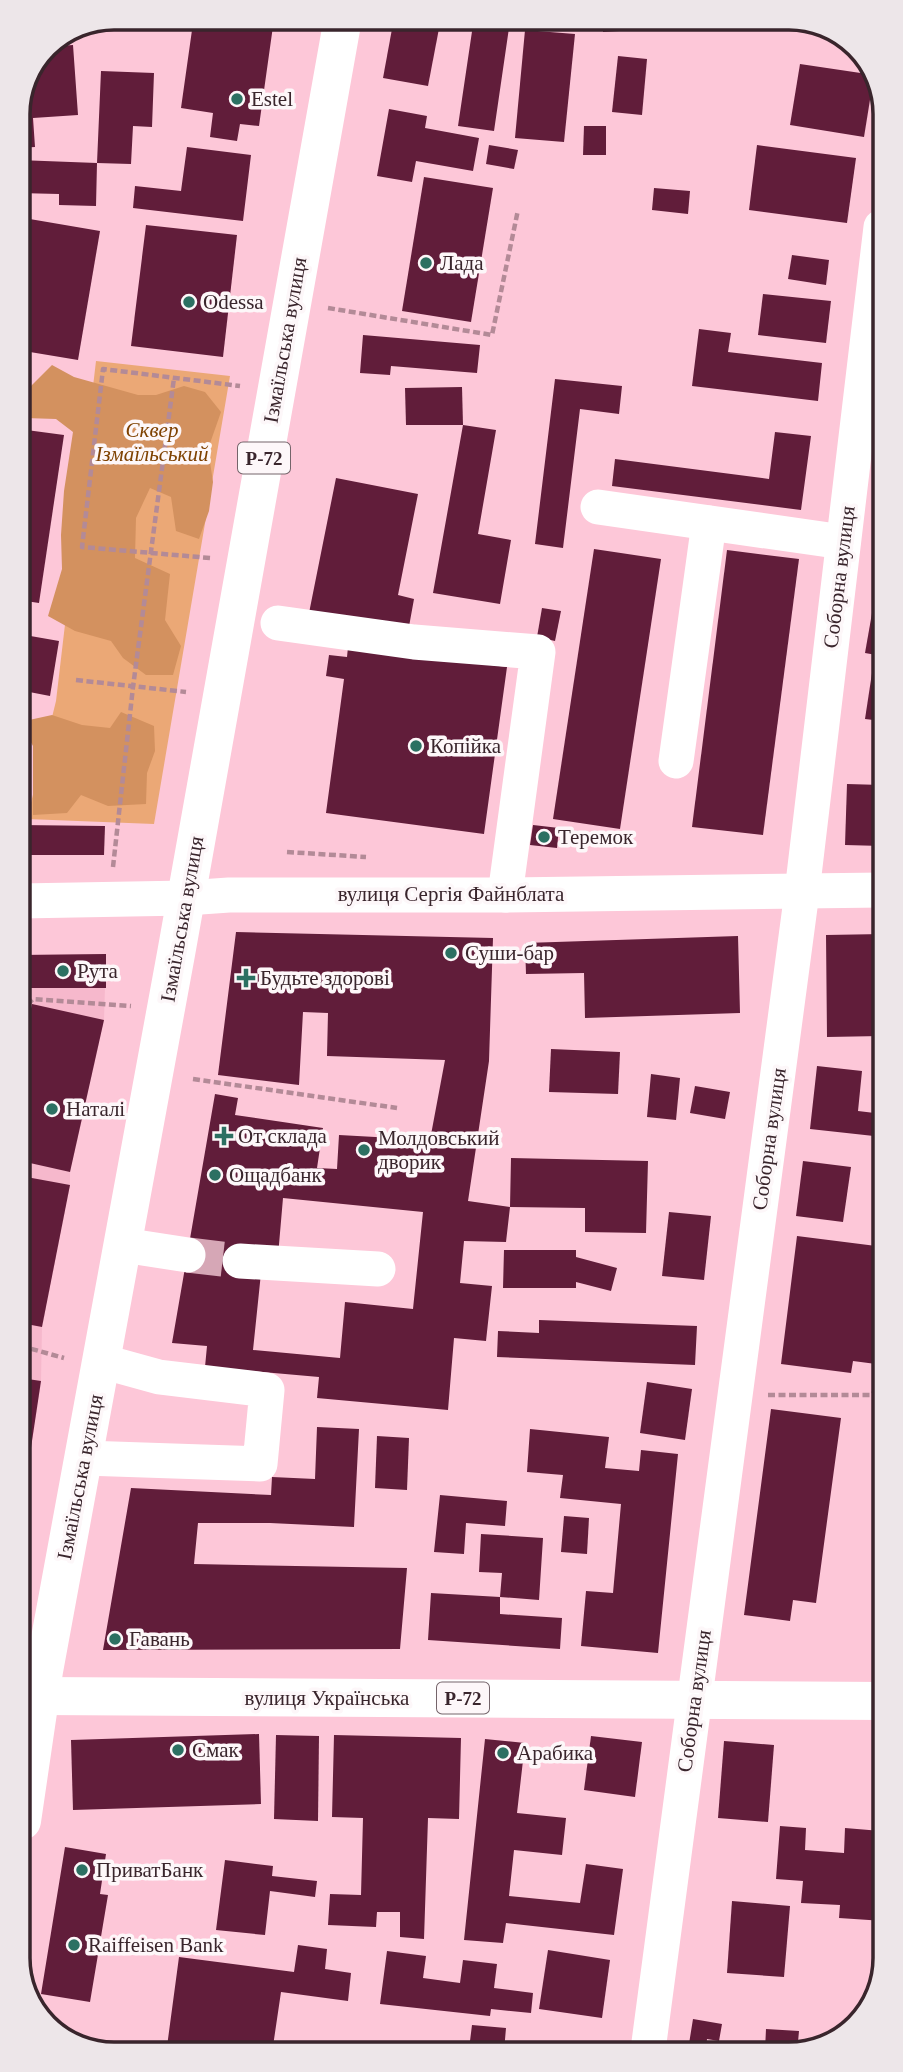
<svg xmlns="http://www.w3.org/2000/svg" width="903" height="2072" viewBox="0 0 903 2072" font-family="Georgia,serif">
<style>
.built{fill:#f6b8cc}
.green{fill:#eba876}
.forest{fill:#d3915f}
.building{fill:#611d3a;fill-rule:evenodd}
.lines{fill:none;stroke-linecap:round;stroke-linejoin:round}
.minor-tunnel{stroke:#d6a7b6;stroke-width:35;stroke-dasharray:35 18;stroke-linecap:butt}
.path{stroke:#b38a97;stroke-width:4.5;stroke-dasharray:7 3.5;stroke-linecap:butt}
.minor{stroke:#fff;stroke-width:35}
.major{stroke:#fff;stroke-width:38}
.poi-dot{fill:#2c7062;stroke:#fdf7f9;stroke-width:2.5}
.labels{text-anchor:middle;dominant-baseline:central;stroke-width:7;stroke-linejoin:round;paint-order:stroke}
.shield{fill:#fdf7f9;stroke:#74646a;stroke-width:2}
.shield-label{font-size:19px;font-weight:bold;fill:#39252c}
.poi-label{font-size:21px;fill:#39252c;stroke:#fdf7f9;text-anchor:start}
.street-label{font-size:21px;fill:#39252c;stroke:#fdf7f9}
.park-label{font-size:21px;font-style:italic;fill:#7e4100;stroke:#fdf7f9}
.rim{fill:none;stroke:#39252c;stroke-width:3.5}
</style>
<rect width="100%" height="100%" fill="#fdc7d8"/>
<g class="built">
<path d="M106,954L104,1020L70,1172V1185L42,1327L41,1381L21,1511L20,955Z"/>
<path d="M884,1438L885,1665H872L877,1532Z"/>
</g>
<path class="green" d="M96,361L230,376L154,824L27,819L56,701Z"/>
<g class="forest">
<path d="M52,365L74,377L138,395H156L184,386L205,392L221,412L208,449L213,482L209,511L199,539L176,531L171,497L150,488L136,518L135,558L170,574L165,620L181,646L173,675H146L123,658L111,641L75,631L48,616L62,569L61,535L64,491L73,432L56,419L25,418L30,387Z"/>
<path d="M121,712L154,726L155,751L147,773L146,804L108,806L81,795L67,813L33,815V746L20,722L52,715L82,725L110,728Z"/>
</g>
<g class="building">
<path d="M394,18H441L428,86L383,78Z"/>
<path d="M474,18H537V21H510L494,131L458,126Z"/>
<path d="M602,18H651L652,29L603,32Z"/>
<path d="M762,18H796L819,26L762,28Z"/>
<path d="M274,19L259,126L240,124L237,141L210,137L213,113L181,108L193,23Z"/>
<path d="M525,30L575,34L564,142L515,138Z"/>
<path d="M73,45L78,115L33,118L35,147L18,148V108L45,47Z"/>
<path d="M618,56L647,59L642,115L612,112Z"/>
<path d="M800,64L874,75L864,137L790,125Z"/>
<path d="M101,71L154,73L152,127L133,126L131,164L97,163Z"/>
<path d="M389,109L427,116L425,128L479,138L473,171L416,161L412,182L377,176Z"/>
<path d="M584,126H606V155H583Z"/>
<path d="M489,145L518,150L514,169L486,164Z"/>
<path d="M757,145L856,158L847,223L749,210Z"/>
<path d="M187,147L251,155L243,221L133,208L135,186L181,191Z"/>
<path d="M18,160L97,163L96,206L59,205V194L18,193Z"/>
<path d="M424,177L493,188L471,322L402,311Z"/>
<path d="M654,188L690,191L688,214L652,210Z"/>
<path d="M18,217L100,231L78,360L18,350Z"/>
<path d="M146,225L237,235L223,357L131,346Z"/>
<path d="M792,255L829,260L826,285L788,279Z"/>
<path d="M763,294L831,301L826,343L758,335Z"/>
<path d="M699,329L731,333L728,352L822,363L818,401L692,386Z"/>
<path d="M363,335L480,345L477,373L391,366L390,375L360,373Z"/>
<path d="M555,379L622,386L619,414L580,409L563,548L535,544Z"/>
<path d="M462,387L463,425H406L405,388Z"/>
<path d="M463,425L496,430L478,534L511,540L500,604L433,593Z"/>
<path d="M19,429L64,435L39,603L19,600Z"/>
<path d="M775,432L811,436L801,510L612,486L615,459L769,479Z"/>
<path d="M336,478L418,494L398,595L414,599L408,632L309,613Z"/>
<path d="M594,549L661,559L620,829L553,819Z"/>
<path d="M727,550L799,559L763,835L692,827Z"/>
<path d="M875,596L882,597V656L865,653Z"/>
<path d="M542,608L561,611L555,641L537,637Z"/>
<path d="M19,634L59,641L50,696L19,690Z"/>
<path d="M348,647L507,667L484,834L326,813L344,679L326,676L329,655L347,657Z"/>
<path d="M872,673L882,675V721L865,719Z"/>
<path d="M19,743H25L22,812L20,811Z"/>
<path d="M847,784L882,785V846L845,845Z"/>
<path d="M20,825L105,826L104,855H20Z"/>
<path d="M533,825L559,828L557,848L530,845Z"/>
<path d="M236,932L493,938L489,1061L468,1201L510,1207L506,1242L464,1241L460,1283L492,1286L486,1341L454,1338L448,1410L317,1398L319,1377L205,1367L207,1346L172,1343L215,1094L238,1098L235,1115L323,1128L317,1168L337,1169L339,1135L430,1140L445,1060L327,1056L328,1013L303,1012L299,1085L218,1075ZM283,1198L423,1212L413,1309L345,1302L340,1358L253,1350L261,1273L278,1256Z"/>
<path d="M883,934V984H880L881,1036L827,1037L826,935Z"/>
<path d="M738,936L740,1013L585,1018L584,973L526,974L525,943Z"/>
<path d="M106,954V988H29L20,998V955Z"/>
<path d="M32,1004L104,1020L70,1172L21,1161L20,1057Z"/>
<path d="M551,1049L620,1052L618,1094L549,1092Z"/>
<path d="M817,1066L862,1071L858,1111L883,1114V1137L810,1129Z"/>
<path d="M651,1074L680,1078L676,1120L647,1117Z"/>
<path d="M695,1086L730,1092L725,1119L690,1113Z"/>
<path d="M511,1158L648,1161L646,1233L585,1232V1208L510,1207Z"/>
<path d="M803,1161L851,1167L843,1222L796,1216Z"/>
<path d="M21,1176L70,1185L42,1327L21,1323Z"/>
<path d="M669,1212L711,1216L704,1280L662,1276Z"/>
<path d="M797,1236L884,1247V1310L876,1364L853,1361L851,1373L781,1364Z"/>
<path d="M504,1250H576V1257L617,1268L611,1291L576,1282V1288H503Z"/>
<path d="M539,1320L697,1326L695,1365L497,1357L498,1331L539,1333Z"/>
<path d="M21,1378L41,1381L23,1501H21Z"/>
<path d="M647,1382L692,1389L685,1440L640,1433Z"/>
<path d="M771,1409L841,1418L816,1603L793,1600L790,1621L744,1615Z"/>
<path d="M317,1427L359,1429L354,1527L270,1523H198L194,1564L407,1568L400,1649L103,1650L131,1488L271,1495L272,1477L315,1479Z"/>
<path d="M530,1429L609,1437L605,1468L639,1471L641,1450L678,1454L658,1653L581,1646L586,1591L613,1593L621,1504L560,1498L563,1475L527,1472Z"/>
<path d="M377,1436L409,1438L407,1490L375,1488Z"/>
<path d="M440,1495L507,1501L505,1526L466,1523L464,1554L434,1552Z"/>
<path d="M564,1516L589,1518L587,1554L561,1552Z"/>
<path d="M481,1534L543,1538L539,1600L500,1597L502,1573L479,1572Z"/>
<path d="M431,1593L500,1597V1614L562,1618L560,1649L428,1640Z"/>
<path d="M259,1734L261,1804L73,1810L71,1740Z"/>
<path d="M276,1735L319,1736L318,1821L274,1819Z"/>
<path d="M334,1735L461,1738L459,1819L428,1818L424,1939L400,1937V1912H377L376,1927L328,1925L330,1894L361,1895L363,1818L332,1817Z"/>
<path d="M591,1736L642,1742L635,1797L584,1790Z"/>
<path d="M485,1739L525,1743L517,1813L566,1818L562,1855L514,1850L509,1896L580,1903L586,1864L623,1869L614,1935L506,1923L503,1943L464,1940Z"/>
<path d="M724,1741L774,1745L768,1822L718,1818Z"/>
<path d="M883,1749H885V1797H879Z"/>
<path d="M780,1826L806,1828L805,1850L844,1853L845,1828L881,1831L878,1865H885L884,1921L839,1918L840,1905L801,1903L803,1881L776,1879Z"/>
<path d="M65,1847L106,1854L100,1894L108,1895L90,2002L41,1994Z"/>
<path d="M225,1860L273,1866L272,1876L317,1881L315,1897L270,1891L265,1935L216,1930Z"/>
<path d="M732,1901L790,1906L784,1977L727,1973Z"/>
<path d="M298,1945L327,1949L325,1969L351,1973L348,2001L281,1992L272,2053L166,2054L179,1957L294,1972Z"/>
<path d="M548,1950L610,1960L602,2018L539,2009Z"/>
<path d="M387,1951L426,1956L423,1978L460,1983L463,1960L497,1964L494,1988L533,1993L531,2013L491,2009L490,2016L380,2004Z"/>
<path d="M693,2019L722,2024L719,2041L707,2039L706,2050H688Z"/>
<path d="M472,2025L506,2028L504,2051L454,2052L455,2048L469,2049Z"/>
<path d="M766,2029L799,2031L798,2042L828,2043L820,2049L765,2050Z"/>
</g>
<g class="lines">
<path class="minor-tunnel" d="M188,1255L240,1261"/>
<g class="path">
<path d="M328,308L492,335L518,210"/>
<path d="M210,558L82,547L103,369L240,386"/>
<path d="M76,680L186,692"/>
<path d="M287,852L366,857"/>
<path d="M113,867L133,687L174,378"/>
<path d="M20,1012L33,999L131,1006"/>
<path d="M193,1079L397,1108"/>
<path d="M21,1346L64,1358"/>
<path d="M768,1395H871L884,1384"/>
</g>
<g class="minor">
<path d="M598,507L843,542"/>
<path d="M278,623L414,642L538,652L505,895"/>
<path d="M676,761L709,523"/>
<path d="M20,901L186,898L229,895H505L883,890"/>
<path d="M123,1245L188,1255"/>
<path d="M240,1261L378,1269"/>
<path d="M84,1458L260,1464L267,1390L159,1377L101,1361"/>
<path d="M648,2050L802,892L881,227"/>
</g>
<g class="major">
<path d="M40,1696L885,1701"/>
<path d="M22,1821L44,1671L176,954L343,18"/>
</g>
</g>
<g class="poi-dot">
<circle cx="237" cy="99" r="7"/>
<circle cx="426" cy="263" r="7"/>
<circle cx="189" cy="302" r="7"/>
<circle cx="416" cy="746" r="7"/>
<circle cx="544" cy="837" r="7"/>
<circle cx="451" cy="953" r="7"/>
<circle cx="63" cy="971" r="7"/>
<path d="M242.5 967.5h7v7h7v7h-7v7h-7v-7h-7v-7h7z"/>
<circle cx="52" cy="1109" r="7"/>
<path d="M220.5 1125.5h7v7h7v7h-7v7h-7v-7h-7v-7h7z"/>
<circle cx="364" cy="1150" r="7"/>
<circle cx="215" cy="1175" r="7"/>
<circle cx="115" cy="1639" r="7"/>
<circle cx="178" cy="1750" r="7"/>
<circle cx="503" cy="1753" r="7"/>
<circle cx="82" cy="1870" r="7"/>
<circle cx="74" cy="1945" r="7"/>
</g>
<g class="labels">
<g class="shield">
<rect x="238" y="442.5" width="52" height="31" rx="5"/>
<rect x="437" y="1682.5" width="52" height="31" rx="5"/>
</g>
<g class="shield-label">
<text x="264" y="458">Р-72</text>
<text x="463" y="1698">Р-72</text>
</g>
<g class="poi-label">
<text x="251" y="99">Estel</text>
<text x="440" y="263">Лада</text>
<text x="203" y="302">Odessa</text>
<text x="430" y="746">Копійка</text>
<text x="558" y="837">Теремок</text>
<text x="465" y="953">Суши-бар</text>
<text x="77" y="971">Рута</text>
<text x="260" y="978">Будьте здорові</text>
<text x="66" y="1109">Наталі</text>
<text x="238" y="1136">От склада</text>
<text x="378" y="1138">Молдовський<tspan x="378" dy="24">дворик</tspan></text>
<text x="229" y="1175">Ощадбанк</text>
<text x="129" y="1639">Гавань</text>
<text x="192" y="1750">Смак</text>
<text x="517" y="1753">Арабика</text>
<text x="96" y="1870">ПриватБанк</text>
<text x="88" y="1945">Raiffeisen Bank</text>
</g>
<g class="street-label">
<text transform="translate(285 340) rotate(-80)">Ізмаїльська вулиця</text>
<text transform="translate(839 577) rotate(-83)">Соборна вулиця</text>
<text x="451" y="894">вулиця Сергія Файнблата</text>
<text transform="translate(182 919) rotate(-80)">Ізмаїльська вулиця</text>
<text transform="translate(769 1139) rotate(-82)">Соборна вулиця</text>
<text transform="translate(80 1477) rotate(-79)">Ізмаїльська вулиця</text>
<text x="327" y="1698">вулиця Українська</text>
<text transform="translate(694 1701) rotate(-82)">Соборна вулиця</text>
</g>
<g class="park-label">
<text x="152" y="430">Сквер<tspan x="152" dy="24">Ізмаїльський</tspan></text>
</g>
</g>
<path d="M0 0H903V2072H0ZM114 30H789A84 84 0 0 1 873 114V1958A84 84 0 0 1 789 2042H114A84 84 0 0 1 30 1958V114A84 84 0 0 1 114 30Z" fill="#ede6e9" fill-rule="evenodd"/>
<path class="rim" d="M114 30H789A84 84 0 0 1 873 114V1958A84 84 0 0 1 789 2042H114A84 84 0 0 1 30 1958V114A84 84 0 0 1 114 30Z"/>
</svg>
